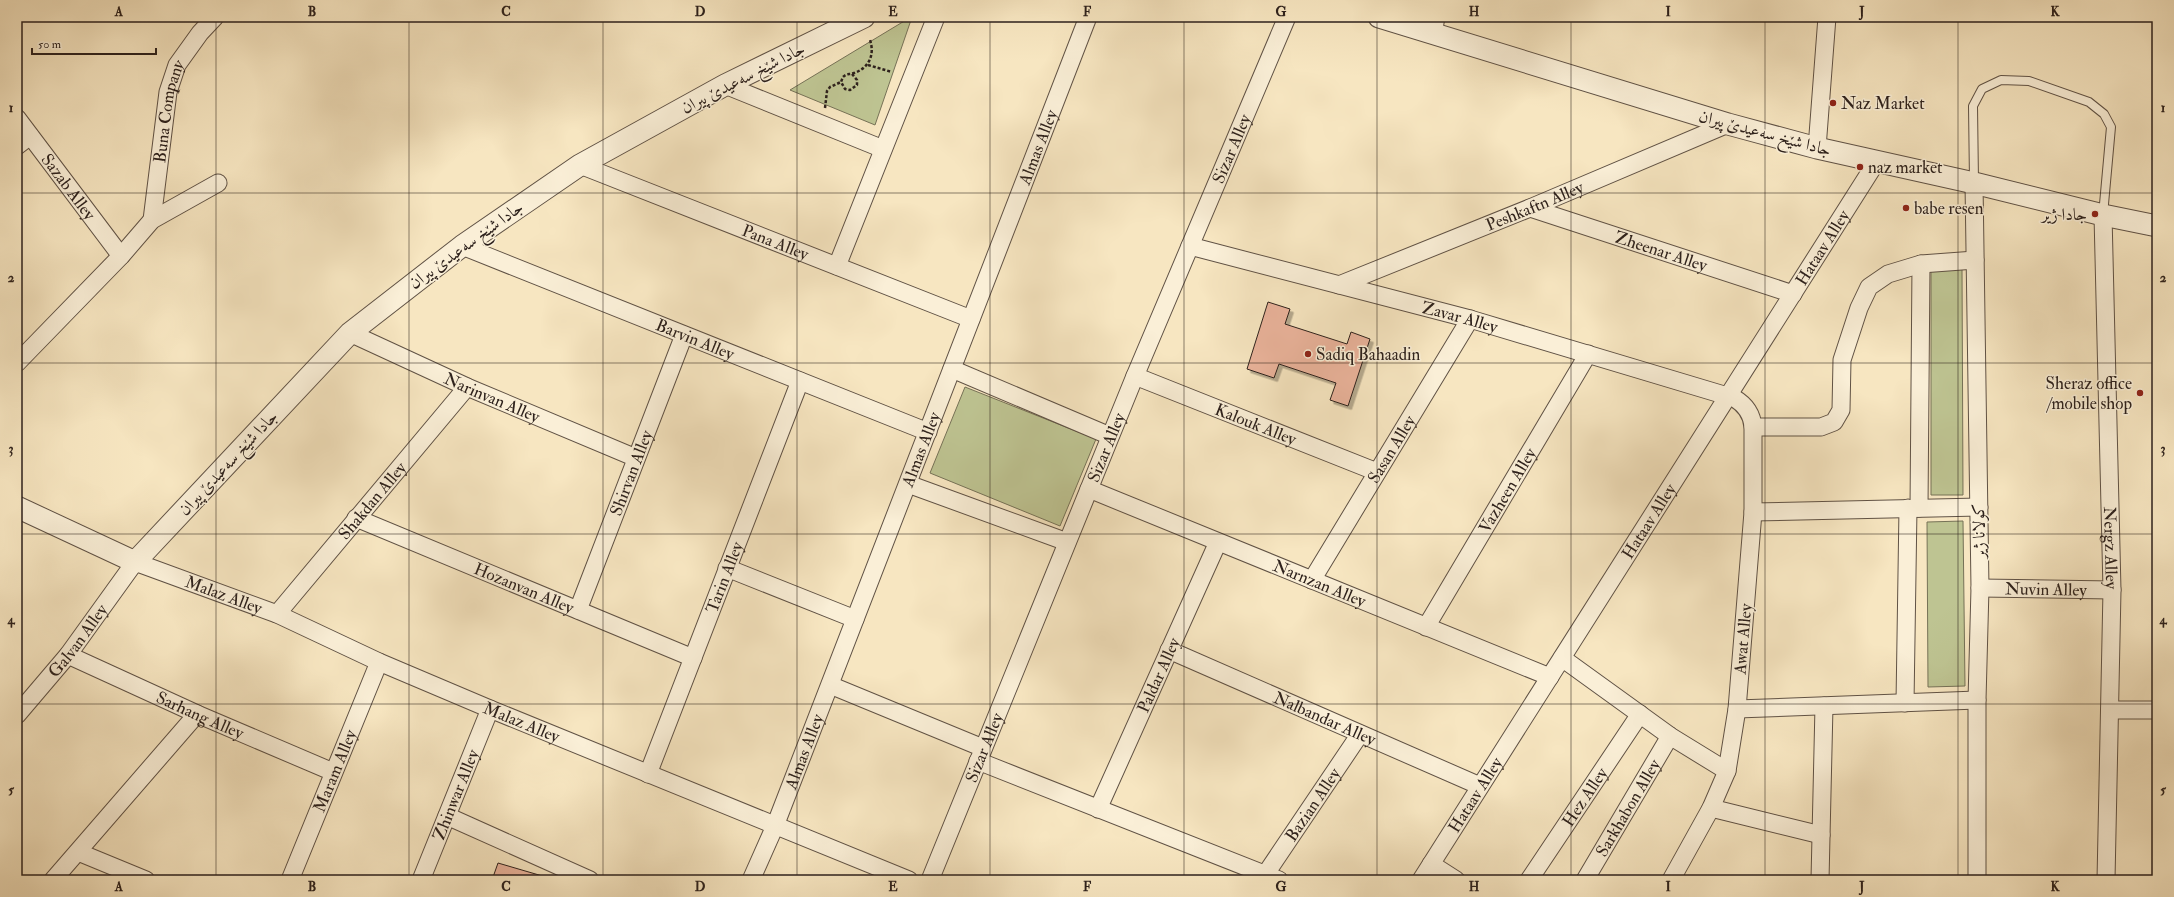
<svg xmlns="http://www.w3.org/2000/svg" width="2174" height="897" viewBox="0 0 2174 897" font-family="'IM FELL Double Pica',Amiri,serif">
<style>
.green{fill:#bec492;stroke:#767257}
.building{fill:#eab39b;stroke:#2d211c;filter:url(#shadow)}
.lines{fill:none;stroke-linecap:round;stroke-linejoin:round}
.service-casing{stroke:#605245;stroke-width:10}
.minor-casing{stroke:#605245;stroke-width:19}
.tertiary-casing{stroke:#605245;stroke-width:23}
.path{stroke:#2d211c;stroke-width:2.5;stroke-dasharray:3 2;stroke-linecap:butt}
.service{stroke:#faefd7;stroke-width:8}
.minor{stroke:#faefd7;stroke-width:17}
.tertiary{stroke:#faefd7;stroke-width:21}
.grid{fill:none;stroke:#2d211c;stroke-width:1;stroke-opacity:0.55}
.poi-dot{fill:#8f2418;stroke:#faefd7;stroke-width:1.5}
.labels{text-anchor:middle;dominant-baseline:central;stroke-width:3;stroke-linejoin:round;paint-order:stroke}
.street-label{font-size:17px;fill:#2d211c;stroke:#faefd7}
.poi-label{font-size:17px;fill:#2d211c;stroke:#faefd7;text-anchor:start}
.neatline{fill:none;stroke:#2d211c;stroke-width:1.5}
.grid-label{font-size:13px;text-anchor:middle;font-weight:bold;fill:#2d211c}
</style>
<defs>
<filter id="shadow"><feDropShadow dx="3.5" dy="3.5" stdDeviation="0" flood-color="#0004"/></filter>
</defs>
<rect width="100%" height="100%" fill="#f7e6c1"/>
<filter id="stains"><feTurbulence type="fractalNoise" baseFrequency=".005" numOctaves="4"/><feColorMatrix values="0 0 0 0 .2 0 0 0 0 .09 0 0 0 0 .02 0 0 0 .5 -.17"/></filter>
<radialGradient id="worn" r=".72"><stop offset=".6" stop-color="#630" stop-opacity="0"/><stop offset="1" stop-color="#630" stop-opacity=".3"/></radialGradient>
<g class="green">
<path d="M911,17H912L875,125L790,90Z"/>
<path d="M1931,269H1962L1963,495H1931Z"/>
<path d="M965,387L1096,439L1060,526L930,473Z"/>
<path d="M1963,521L1965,686L1928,687L1927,522Z"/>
</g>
<g class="building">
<path d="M1268,302L1290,309L1285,324L1347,344L1351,332L1370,339L1348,406L1330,400L1336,383L1279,364L1274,378L1247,369Z"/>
<path d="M498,863L556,880H492Z"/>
</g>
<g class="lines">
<defs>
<path id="service" d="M1974,182L1973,106L1982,89L2001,80L2029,81L2089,102L2104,114L2111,127L2103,215"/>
<g id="minor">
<path d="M1433,34L1436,17"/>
<path d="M725,85L883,149"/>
<path id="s1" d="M17,118L121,256"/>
<path d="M17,146L30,136"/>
<path d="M1817,148L1827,17"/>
<path id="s2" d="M580,165L971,319"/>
<path d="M1974,183L1980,588L1977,700V880"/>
<path id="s3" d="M1530,208L1793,294"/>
<path id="s4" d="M2103,215L2112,590L2106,880"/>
<path id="s5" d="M152,220L168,92L177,65L200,33L215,17"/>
<path id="s6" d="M462,246L928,432"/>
<path id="s7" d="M1190,246L1470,319L1734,398C1746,405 1752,414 1753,427V512L1737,709L1727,771L1711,808L1671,880"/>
<path d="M837,266L936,17"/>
<path id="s8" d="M1339,285L1530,208L1728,124"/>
<path id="s9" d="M350,333L467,387L636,458"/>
<path d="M17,363L121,256L152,220L218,183"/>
<path d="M952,369L1110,436"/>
<path id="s10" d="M1135,376L1377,472"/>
<path d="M1753,427H1821L1834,422L1841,410L1842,360L1859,308L1869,287L1888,274L1921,264L1975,260"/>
<path d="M908,484L1067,542"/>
<path id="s11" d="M1089,489L1550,677"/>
<path d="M1919,508L1921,264"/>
<path d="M1753,512L1979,507"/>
<path id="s12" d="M356,518L693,658"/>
<path d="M727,568L855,619"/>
<path id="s13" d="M1312,580L1470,319"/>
<path id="s14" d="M1980,588L2112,590"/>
<path id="s15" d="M578,610L684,335"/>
<path id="s16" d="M277,614L467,387"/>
<path id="s17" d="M1426,627L1588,354"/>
<path id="s18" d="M1169,650L1480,786"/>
<path id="s19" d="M68,655L197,714L333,772"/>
<path d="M1562,658L1670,736L1727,771"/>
<path d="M830,685L983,748"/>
<path d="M1905,703L1908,508"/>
<path d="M1737,709L1977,700"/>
<path d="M2110,710H2157"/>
<path id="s20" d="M17,715L68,655L135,562L277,614L379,662L490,709L909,880"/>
<path d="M978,761L1279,880"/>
<path id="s21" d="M648,774L800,381"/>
<path d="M1711,808L1821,835"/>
<path id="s22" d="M1098,809L1218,542"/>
<path d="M447,816L590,880"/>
<path d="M78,852L146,880"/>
<path d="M1431,864L1456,880"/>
<path id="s23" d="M1265,875L1360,734"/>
<path d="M53,880L197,714"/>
<path id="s24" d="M290,880L379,662"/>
<path id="s25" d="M421,880L490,709"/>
<path id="s26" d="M751,880L775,826L1088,17"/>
<path id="s27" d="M930,880L1135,376L1287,17"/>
<path id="s28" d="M1421,880L1877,161"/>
<path id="s29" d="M1529,880L1640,714"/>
<path id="s30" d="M1585,880L1670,736"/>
<path d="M1820,880L1824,706"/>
</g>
<g id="tertiary">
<path d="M1379,17L1728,124L1817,148L1974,183L2103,215L2157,226"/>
<path d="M17,507L135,562L350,333L462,246L580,165L725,85L864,17"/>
</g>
</defs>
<use href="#service" class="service-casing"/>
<use href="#minor" class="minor-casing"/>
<use href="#tertiary" class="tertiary-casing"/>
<g class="path">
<path d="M868,65L892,72"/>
<path d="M852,74L857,80V85L850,90L845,89L841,82L843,77C847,73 849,75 854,73C869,68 875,55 870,40"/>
<path d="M825,108L827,91L830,87L841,82"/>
</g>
<use href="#service" class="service"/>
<use href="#minor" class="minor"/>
<use href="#tertiary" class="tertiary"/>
</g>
<path class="grid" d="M216,17V880M409,17V880M603,17V880M797,17V880M990,17V880M1184,17V880M1377,17V880M1571,17V880M1765,17V880M1958,17V880M17,193H2157M17,363H2157M17,534H2157M17,704H2157"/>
<g class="poi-dot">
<circle cx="1833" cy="103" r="4"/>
<circle cx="1860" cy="167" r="4"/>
<circle cx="1906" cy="208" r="4"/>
<circle cx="2095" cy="214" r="4"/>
<circle cx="1308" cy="354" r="4"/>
<circle cx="2140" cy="393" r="4"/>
</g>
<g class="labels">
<g class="street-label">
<text transform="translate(743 78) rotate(-27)">جادا شێخ سەعیدێ پیران</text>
<text stroke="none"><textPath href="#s5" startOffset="110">Buna Company</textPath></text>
<text transform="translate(1765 133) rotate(15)">جادا شێخ سەعیدێ پیران</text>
<text stroke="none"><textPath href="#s26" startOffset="787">Almas Alley</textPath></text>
<text stroke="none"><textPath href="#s27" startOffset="791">Sizar Alley</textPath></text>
<text stroke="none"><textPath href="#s1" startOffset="86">Sazab Alley</textPath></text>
<text stroke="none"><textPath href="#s8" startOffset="211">Peshkaftn Alley</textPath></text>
<text stroke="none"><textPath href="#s2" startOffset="210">Pana Alley</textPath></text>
<text transform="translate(466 245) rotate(-36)">جادا شێخ سەعیدێ پیران</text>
<text stroke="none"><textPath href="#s28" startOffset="749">Hataav Alley</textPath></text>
<text stroke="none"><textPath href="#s3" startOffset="138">Zheenar Alley</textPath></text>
<text stroke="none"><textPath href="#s7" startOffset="279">Zavar Alley</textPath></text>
<text stroke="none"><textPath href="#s6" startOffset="251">Barvin Alley</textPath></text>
<text stroke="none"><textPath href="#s9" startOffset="156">Narinvan Alley</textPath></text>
<text stroke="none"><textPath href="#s10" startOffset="130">Kalouk Alley</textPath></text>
<text stroke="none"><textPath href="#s27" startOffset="467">Sizar Alley</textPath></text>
<text stroke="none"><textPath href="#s26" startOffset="463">Almas Alley</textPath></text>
<text stroke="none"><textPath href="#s13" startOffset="153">Sasan Alley</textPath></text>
<text transform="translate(228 463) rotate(-47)">جادا شێخ سەعیدێ پیران</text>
<text stroke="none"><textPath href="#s15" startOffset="147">Shirvan Alley</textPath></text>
<text stroke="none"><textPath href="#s17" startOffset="159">Vazheen Alley</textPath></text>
<text stroke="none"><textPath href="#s16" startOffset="148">Shakdan Alley</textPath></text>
<text stroke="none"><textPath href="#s28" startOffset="425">Hataav Alley</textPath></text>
<text transform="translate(1979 531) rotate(-91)">کولانا ژیر</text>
<text stroke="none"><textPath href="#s4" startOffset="333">Nergz Alley</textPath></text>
<text stroke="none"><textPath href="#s21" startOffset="211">Tarin Alley</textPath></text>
<text stroke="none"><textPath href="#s11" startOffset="249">Narnzan Alley</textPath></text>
<text stroke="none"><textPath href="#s12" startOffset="182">Hozanvan Alley</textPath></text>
<text stroke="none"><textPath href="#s14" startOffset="66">Nuvin Alley</textPath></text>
<text stroke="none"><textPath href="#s20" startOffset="288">Malaz Alley</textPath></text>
<text transform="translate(1743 639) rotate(-85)">Awat Alley</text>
<text stroke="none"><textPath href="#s20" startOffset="96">Galvan Alley</textPath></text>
<text stroke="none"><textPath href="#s22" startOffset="147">Paldar Alley</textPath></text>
<text stroke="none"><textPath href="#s19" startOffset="145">Sarhang Alley</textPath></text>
<text stroke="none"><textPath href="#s18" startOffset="170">Nalbandar Alley</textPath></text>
<text stroke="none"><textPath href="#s20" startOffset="612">Malaz Alley</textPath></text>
<text stroke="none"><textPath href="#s27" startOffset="143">Sizar Alley</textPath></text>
<text stroke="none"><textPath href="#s26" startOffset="139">Almas Alley</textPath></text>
<text stroke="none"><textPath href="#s24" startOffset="118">Maram Alley</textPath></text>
<text stroke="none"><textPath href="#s25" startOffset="92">Zhinwar Alley</textPath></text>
<text stroke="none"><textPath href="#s28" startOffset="101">Hataav Alley</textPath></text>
<text stroke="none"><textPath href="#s29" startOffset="100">Hez Alley</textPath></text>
<text stroke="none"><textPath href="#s23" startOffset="85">Bazian Alley</textPath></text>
<text stroke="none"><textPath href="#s30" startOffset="84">Sarkhabon Alley</textPath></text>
</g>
<g class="poi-label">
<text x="1841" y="103">Naz Market</text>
<text x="1868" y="167">naz market</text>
<text x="1914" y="208">babe resen</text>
<text x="2087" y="214" text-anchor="end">جادا ژير</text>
<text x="1316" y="354">Sadiq Bahaadin</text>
<text x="2132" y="383" text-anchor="end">Sheraz office<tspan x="2132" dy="20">/mobile shop</tspan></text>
</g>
</g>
<rect width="2174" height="897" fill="none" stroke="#f7e6c1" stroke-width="44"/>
<path d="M32 48v6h124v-6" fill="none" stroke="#2d211c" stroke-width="2"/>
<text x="38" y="48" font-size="12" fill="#2d211c" stroke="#faefd7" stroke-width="3" paint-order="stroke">50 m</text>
<rect x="22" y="22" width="2130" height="853" class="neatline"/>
<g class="grid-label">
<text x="119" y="16">A</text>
<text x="312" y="16">B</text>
<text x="506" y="16">C</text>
<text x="700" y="16">D</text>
<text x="893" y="16">E</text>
<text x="1087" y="16">F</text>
<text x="1281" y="16">G</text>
<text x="1474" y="16">H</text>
<text x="1668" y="16">I</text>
<text x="1862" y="16">J</text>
<text x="2055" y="16">K</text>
<text x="11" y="112">1</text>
<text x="2163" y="112">1</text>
<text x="11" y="282">2</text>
<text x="2163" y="282">2</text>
<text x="11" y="453">3</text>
<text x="2163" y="453">3</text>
<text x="11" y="624">4</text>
<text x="2163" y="624">4</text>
<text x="11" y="794">5</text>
<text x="2163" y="794">5</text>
<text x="119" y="891">A</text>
<text x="312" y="891">B</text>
<text x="506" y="891">C</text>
<text x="700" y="891">D</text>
<text x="893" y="891">E</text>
<text x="1087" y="891">F</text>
<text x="1281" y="891">G</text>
<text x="1474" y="891">H</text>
<text x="1668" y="891">I</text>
<text x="1862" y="891">J</text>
<text x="2055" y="891">K</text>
</g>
<rect width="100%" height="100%" filter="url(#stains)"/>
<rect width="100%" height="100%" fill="url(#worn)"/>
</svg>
